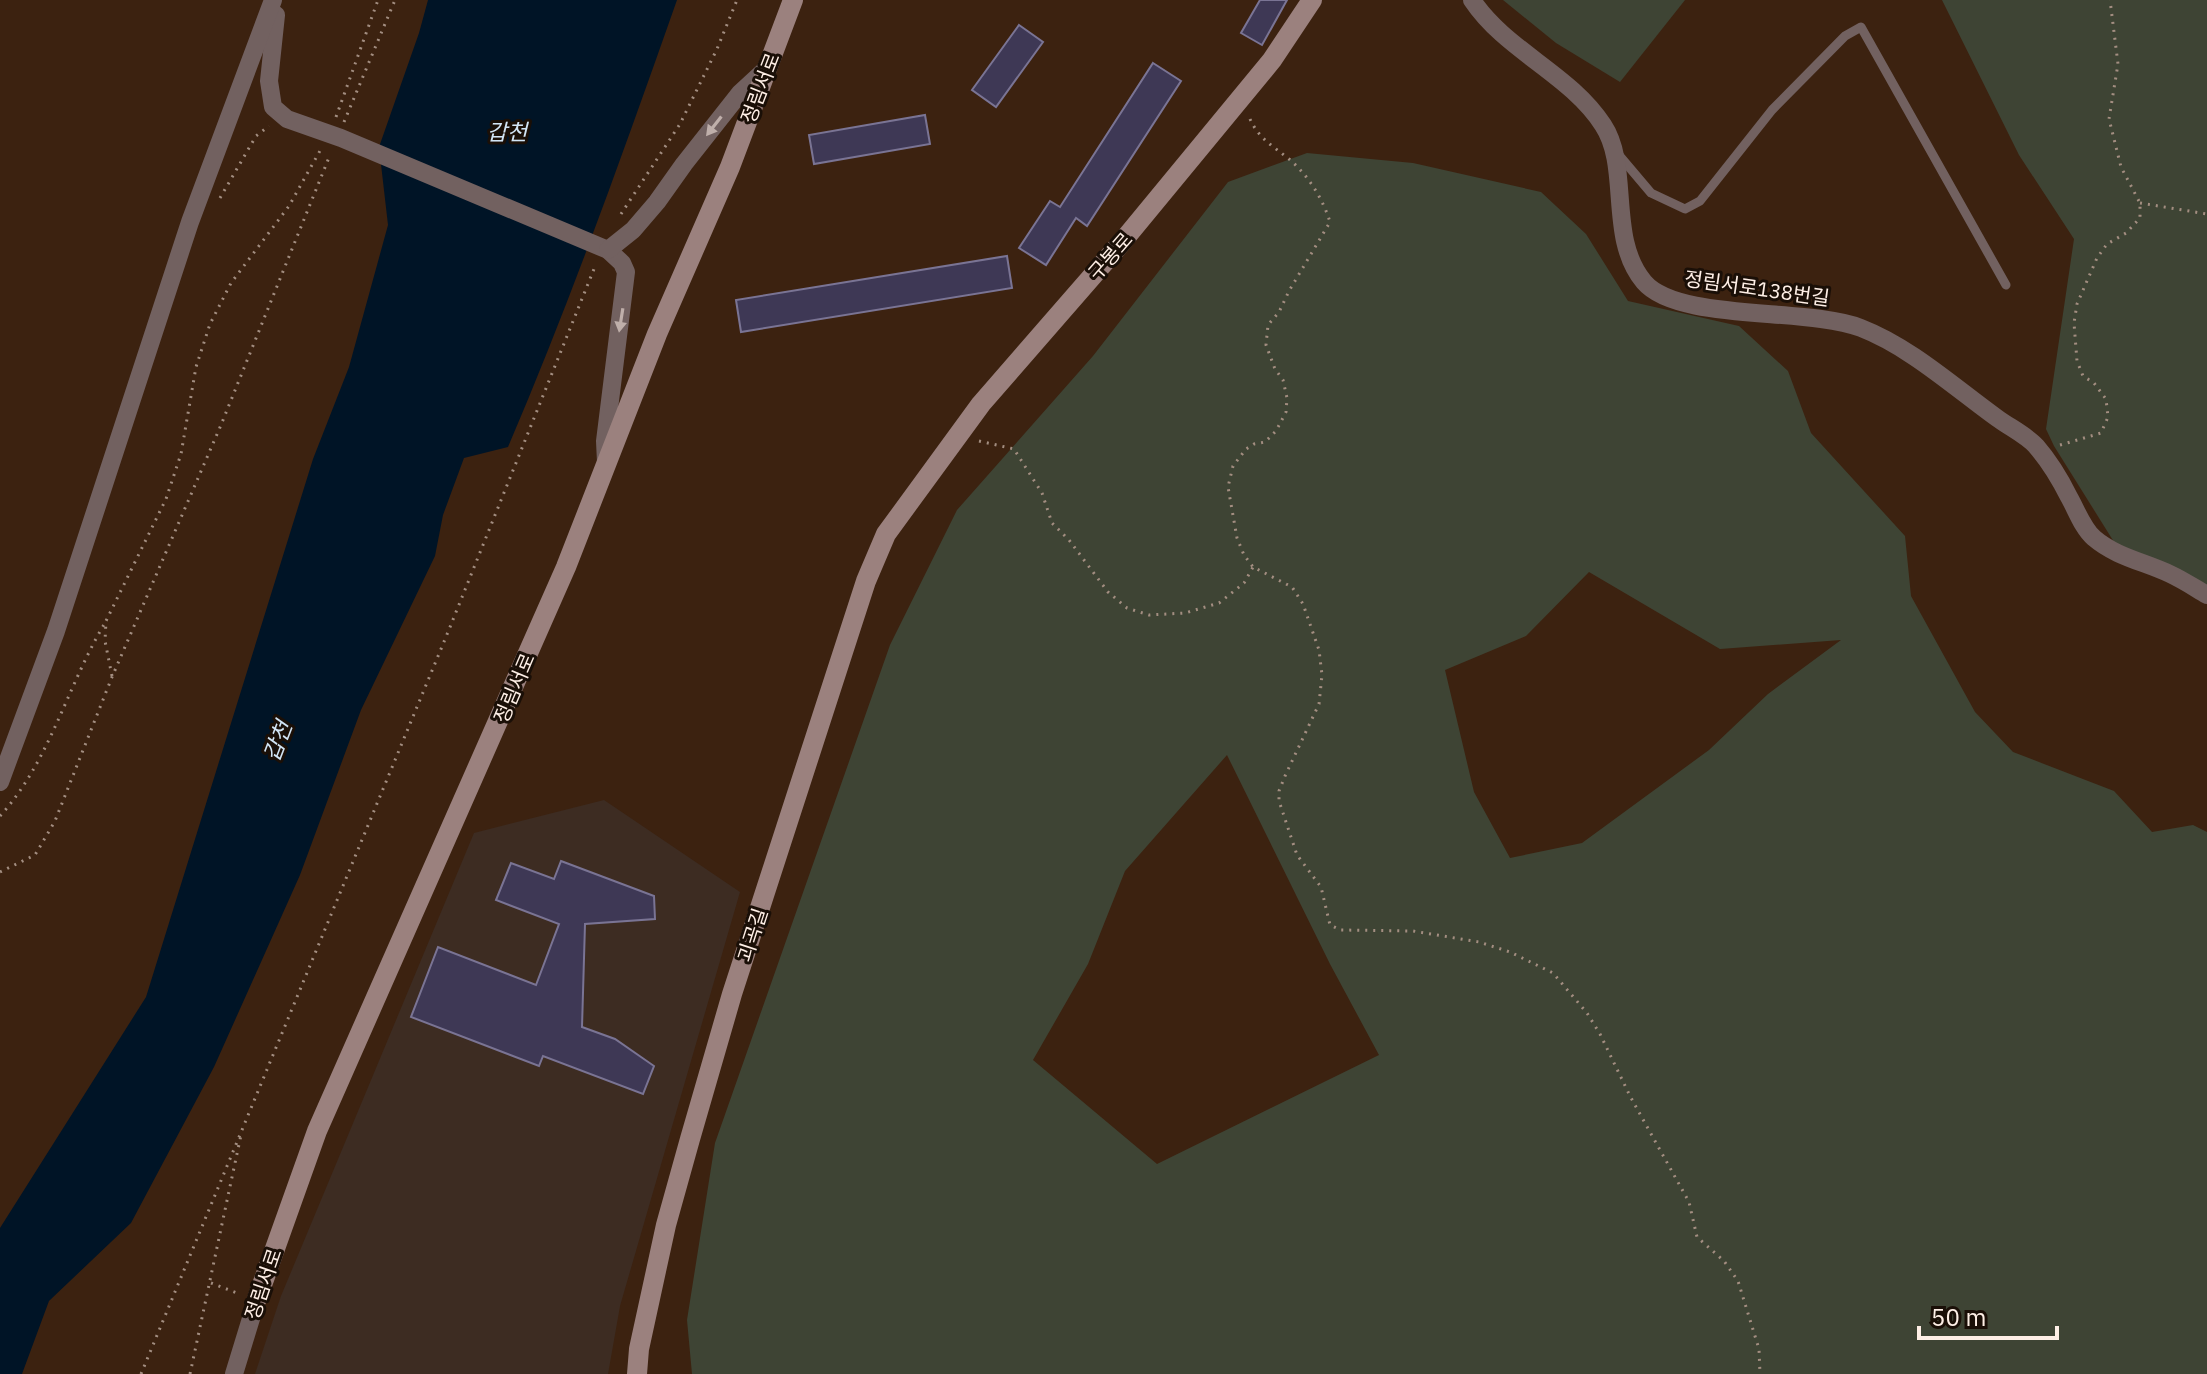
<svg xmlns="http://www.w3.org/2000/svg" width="2207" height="1374" viewBox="0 0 2207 1374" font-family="'IBM Plex Sans','Noto Sans KR',sans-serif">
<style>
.education{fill:#3d2c22}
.green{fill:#3e4434;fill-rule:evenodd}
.water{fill:#001426}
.building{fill:#3e3855;stroke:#7a7494;stroke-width:2}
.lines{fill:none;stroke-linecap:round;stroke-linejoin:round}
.path{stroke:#a38e81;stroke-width:3;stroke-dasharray:2 6;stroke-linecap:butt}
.lane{stroke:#726160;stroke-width:9}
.street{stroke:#726160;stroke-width:18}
.secondary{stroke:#9b817e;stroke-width:20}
.oneway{fill:#bfafaa}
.labels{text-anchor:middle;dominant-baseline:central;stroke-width:6;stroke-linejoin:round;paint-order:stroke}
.street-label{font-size:20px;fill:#feefe6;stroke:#1a0f07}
.water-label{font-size:22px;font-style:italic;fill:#d2e5f6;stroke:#1a0f07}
</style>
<rect width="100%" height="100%" fill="#3c2210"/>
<path class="education" d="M604,800L740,892L620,1306L608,1374H255L281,1296L474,833Z"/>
<g class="green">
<path d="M1503,0H1685L1620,82L1556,43Z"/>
<path d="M1942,0H2207V593L2119,550L2054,446L2046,429L2074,239L2019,155Z"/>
<path d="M1307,153L1413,163L1541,192L1586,234L1628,301L1739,326L1788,371L1811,433L1905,536L1911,596L1975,712L2013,752L2114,791L2152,832L2193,825L2207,832V1374H692L687,1320L715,1143L890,645L957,510L1093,356L1228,182ZM1589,572L1720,649L1841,640L1768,694L1709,750L1582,843L1510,858L1474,792L1445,670L1526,636ZM1227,755L1330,964L1379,1055L1157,1164L1033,1060L1088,964L1125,871Z"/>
</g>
<path class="water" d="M428,0H677C624,150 571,300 508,447L464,458L443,515L435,556L361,710L300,875L214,1067L131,1223L49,1301L22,1374H0V1228L146,997L313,459L349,367L388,225L379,147L419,33Z"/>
<g class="building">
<path d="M1260,0H1287L1262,45L1241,33Z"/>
<path d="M1019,25L1043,42L996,107L972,90Z"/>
<path d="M1153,63L1181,81L1087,226L1076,218L1046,265L1019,248L1050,201L1060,207Z"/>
<path d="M925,115L930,144L814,164L809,135Z"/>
<path d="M1007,256L1012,288L741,332L736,300Z"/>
<path d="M561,861L654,896L655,919L585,924L582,1027L615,1039L654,1066L643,1094L543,1056L539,1066L411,1017L438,947L536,985L559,924L496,900L511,863L554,879Z"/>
</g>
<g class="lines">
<g class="path">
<path d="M336,117L378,0"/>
<path d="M1250,119C1259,139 1273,146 1289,159C1308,175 1323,199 1330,222L1289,291L1279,312L1268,325L1266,345L1275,369L1283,380L1287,398L1286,412L1276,431L1265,442L1254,444L1246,449L1233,466L1228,487L1237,538L1244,555L1253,567L1292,587L1303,604L1319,650L1322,675L1319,704L1285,776L1279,791V801L1297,855L1321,887L1330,925L1341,930L1413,931L1479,942L1510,952L1553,973L1587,1013L1600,1034L1630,1096L1689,1202L1697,1237L1724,1261L1738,1281L1759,1349L1760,1374"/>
<path d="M344,122L395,0"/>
<path d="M220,198L256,136L269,126"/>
<path d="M2140,203L2207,214"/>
<path d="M621,214L680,124L717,49L737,0"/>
<path d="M979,441L1014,449L1042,493L1052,523L1069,540L1108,592L1127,608L1149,615L1185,613L1219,603L1244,583L1253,567"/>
<path d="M2060,445L2101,433L2108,417L2106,399L2094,383L2083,376L2077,361L2074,323L2077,304L2097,258L2107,244L2126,233L2140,218V203L2121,167L2109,119L2118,64L2110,0"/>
<path d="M112,676L105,641L106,621L166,499L181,454L196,367L210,324L231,283L289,206L321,149"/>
<path d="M0,816C50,761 67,686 105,623"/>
<path d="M0,872L35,855L55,821L112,677L221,425L330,155"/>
<path d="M211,1283L237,1293"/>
<path d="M141,1374L448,632L596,264"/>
<path d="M190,1374L241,1135"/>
</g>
<path class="lane" d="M1618,154L1651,193L1685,209L1700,201L1772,110L1845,36L1861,27L2006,285"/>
<g class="street">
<path d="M1472,0C1506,51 1570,74 1603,125C1631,167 1607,238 1644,282C1678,322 1808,307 1861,328C1910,347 1954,387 1997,418C2009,427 2026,435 2036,446C2049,461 2060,479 2069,497C2076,509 2083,529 2094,538C2116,557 2145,562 2170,574C2183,580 2195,588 2207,595"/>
<path d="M276,15L269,81L273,107L287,119L341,138L608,250L622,263L626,272L605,441L606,462"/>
<path d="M608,250L633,230L657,202L684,164L740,93L766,69"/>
<path d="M0,782L56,631L190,222L273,0"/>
<path d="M234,1374L257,1299"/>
</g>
<g class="secondary">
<path d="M257,1299L317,1131L566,567L657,334L730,167L793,0"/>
<path d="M637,1374L639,1349L666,1225L690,1139L732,994L866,581L886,534L981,404L1122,242L1272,60L1312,0"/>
</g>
</g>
<defs><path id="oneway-solid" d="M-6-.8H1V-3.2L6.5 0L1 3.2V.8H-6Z" transform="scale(2)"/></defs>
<g class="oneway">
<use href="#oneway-solid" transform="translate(714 126) rotate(128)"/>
<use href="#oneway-solid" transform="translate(621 320) rotate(99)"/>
</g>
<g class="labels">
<g class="street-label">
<text transform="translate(760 88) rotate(-69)">정림서로</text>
<text transform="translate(1110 256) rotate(-49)">구봉로</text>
<text transform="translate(1757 288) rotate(8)">정림서로138번길</text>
<text transform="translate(514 688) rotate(-67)">정림서로</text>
<text transform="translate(752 935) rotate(-72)">괴곡길</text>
<text transform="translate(263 1284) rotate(-71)">정림서로</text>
</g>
<g class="water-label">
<text x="507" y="131">갑천</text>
<text transform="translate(277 741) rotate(-69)">갑천</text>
</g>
</g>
<path d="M1919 1326v12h138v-12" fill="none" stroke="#feefe6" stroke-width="4"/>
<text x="1931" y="1326" font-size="24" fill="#feefe6" stroke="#1a0f07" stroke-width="6" paint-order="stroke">50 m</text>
</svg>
